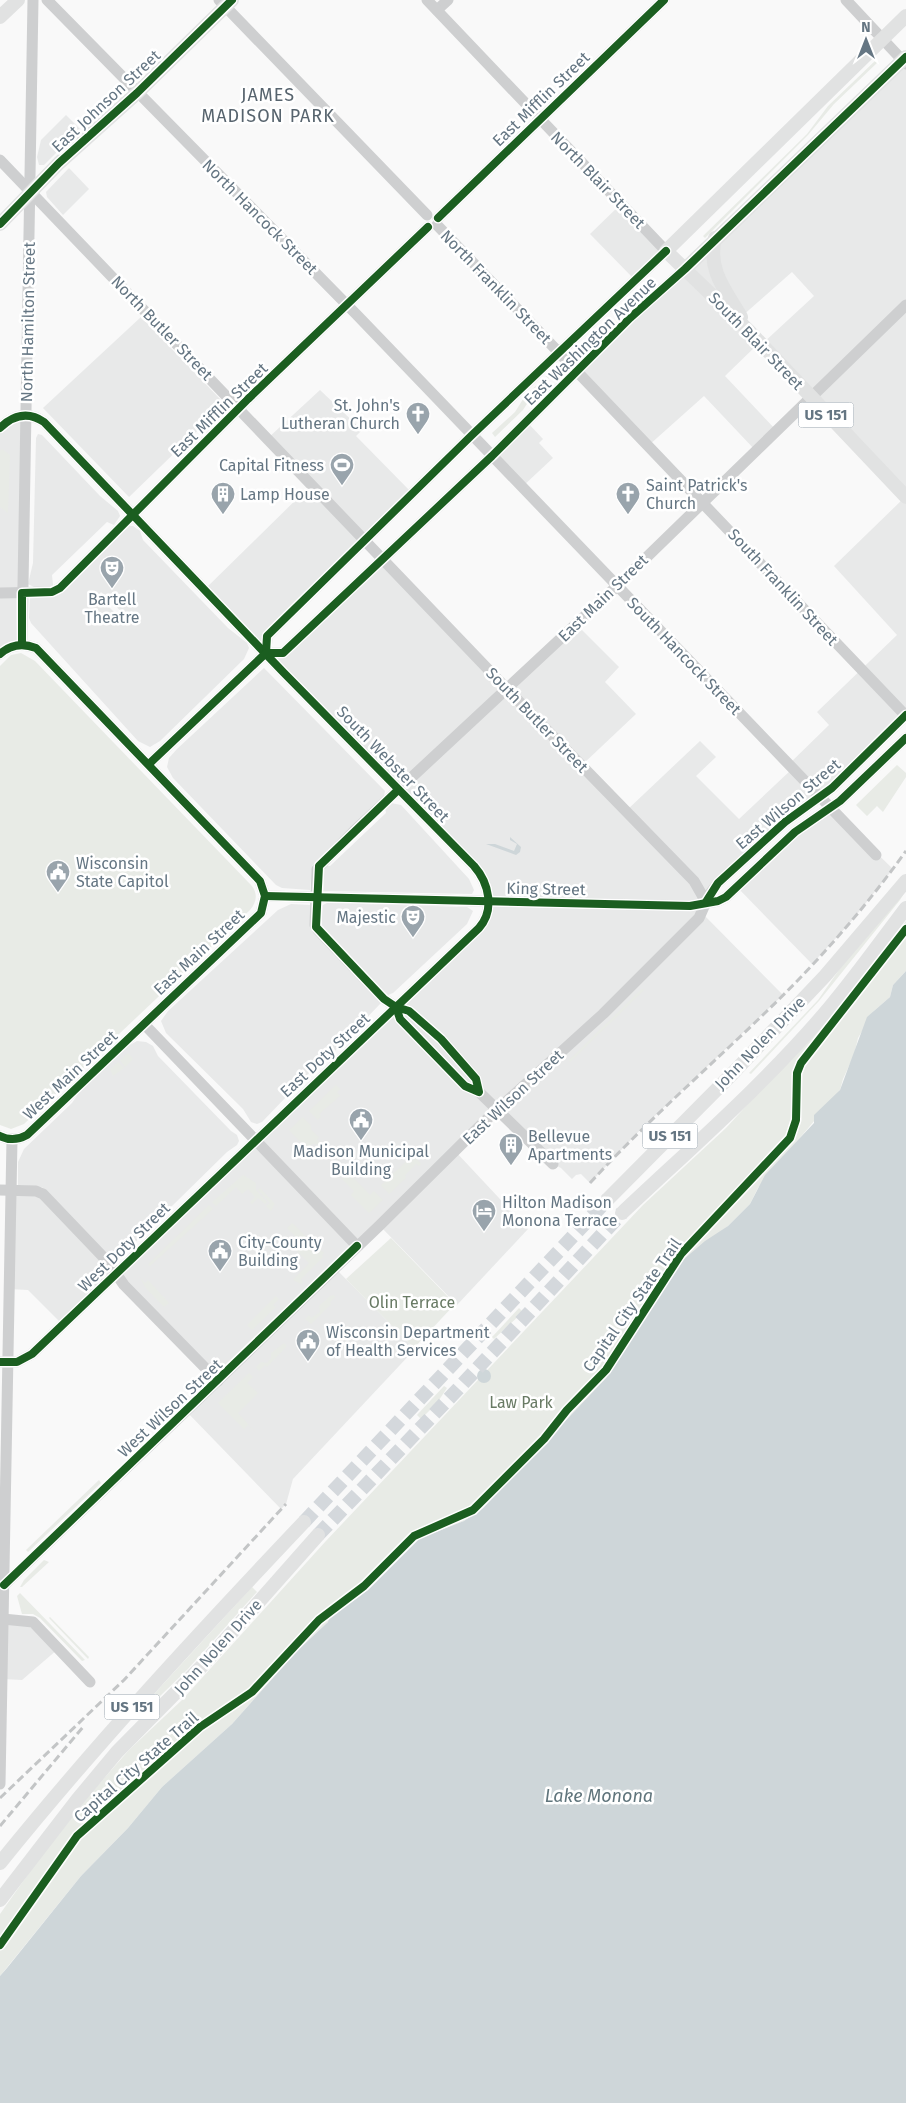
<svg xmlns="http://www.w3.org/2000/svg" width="906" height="2103" viewBox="0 0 906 2103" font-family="'Fira Sans',sans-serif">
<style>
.built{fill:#e8e9e9;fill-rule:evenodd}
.green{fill:#e8ebe6}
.water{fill:#ced6d9}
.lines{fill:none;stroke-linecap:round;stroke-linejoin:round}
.major-tunnel{stroke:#d4d8dc;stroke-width:14;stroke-dasharray:14 7;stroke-linecap:butt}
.minor{stroke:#cecfd0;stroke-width:11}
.major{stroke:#e1e2e2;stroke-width:14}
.rail{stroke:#c3c5c6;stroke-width:3;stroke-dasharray:8 4;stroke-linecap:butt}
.cycleway-casing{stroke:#fff;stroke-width:11}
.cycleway{stroke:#1b5e20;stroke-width:8}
.labels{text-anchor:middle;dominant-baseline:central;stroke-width:5;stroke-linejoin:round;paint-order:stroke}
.shield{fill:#fff;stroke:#939fa8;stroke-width:1}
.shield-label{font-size:15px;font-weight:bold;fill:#657683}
.street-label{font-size:16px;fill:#657683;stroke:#fff}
.poi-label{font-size:16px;fill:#657683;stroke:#fff;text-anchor:start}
.park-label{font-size:16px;fill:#687a64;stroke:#fff}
.neighbourhood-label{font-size:18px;letter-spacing:1px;fill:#57646e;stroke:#fff}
.water-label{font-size:18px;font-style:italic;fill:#60757c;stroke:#fff}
</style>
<rect width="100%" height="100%" fill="#f9f9f9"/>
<g class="built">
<path d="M906,57V715L718,883L702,913L783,995L641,1129L590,1183L581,1174L576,1175L572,1179L561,1168L553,1164L498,1110L455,1151L528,1229L457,1305L380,1226L334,1267L415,1349L293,1479L286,1504L281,1509L185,1410L218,1381L116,1274L63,1325L28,1290L8,1289L11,1190L36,1191L116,1273L479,929L487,888L204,590L311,485L267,439L320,390L362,430L356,436L412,493L266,643L275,654L383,559L507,689L576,624L619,667L605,682L636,714L582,765L626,811L700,741L716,757L696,776L739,819L792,769L788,765L829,725L817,712L897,635L834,566L905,497L761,345L814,296L792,272L741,317L759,343L725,376L777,431L756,451L704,396L648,446L577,372Z"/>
<path d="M66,115L80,129L44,165H39L37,157L41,140Z"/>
<path d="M69,168L89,189L63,215L47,197L46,192Z"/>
<path d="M621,204L666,251L635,280L590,234Z"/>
<path d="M141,317L220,399L222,407L129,497L43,408Z"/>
<path d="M25,415L22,644L0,654V428Z"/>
<path d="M527,422L543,439L539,443L553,458L522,487L492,456Z"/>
<path d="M38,434L42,435L100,496L118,511L120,516L114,525L107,522L52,575L53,585L50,587H34L28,584L33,563L36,438Z"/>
<path d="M129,526H133L140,531L143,540L228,628L247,643L249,648L244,659L160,741L150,747L138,741L31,623L29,618L30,597H50ZM101,592L128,618L124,622L98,596Z"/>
<path d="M264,668L385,791L384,796L312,866L310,890L282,888L276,885L173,778L167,767L169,758L177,749Z"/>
<path d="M391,803L401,805L469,879L474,890L472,894L323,891L321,888V871L325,866H330L386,813L385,808Z"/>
<path d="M830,808L893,869L849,924L812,964L737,887Z"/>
<path d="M327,903L467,907L473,911L467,924L393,993L388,995L322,927L321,906Z"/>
<path d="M291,904L310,905V925L381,1003L328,1058L313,1069L262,1122L257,1124L251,1122L243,1109L166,1033L161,1021L168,1011L278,910Z"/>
<path d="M137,1041L146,1042L153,1046L158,1056L231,1131L237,1135L239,1141L237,1145L227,1152L118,1259L113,1260L42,1187L18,1185V1162L24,1149L72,1103L78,1094L128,1046Z"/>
<path d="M3,1619L25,1620L58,1649L22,1680L2,1679Z"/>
</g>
<g class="green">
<path d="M876,60L878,62L834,104L808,135L705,238L703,236L807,134L828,106Z"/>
<path d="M553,370L555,372L534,393L523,410L495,437L492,433L515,412L525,396Z"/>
<path d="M2,449L10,455L8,513L0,507V451Z"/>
<path d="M21,653L35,661L251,885C258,893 257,902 250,910L24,1124L11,1129L0,1125V666L11,655Z"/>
<path d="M897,765L906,773V777L883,812L877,806L867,816L856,805Z"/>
<path d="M906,890L900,900L819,1001L751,1074L749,1073L818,1000L841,967Z"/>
<path d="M906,921V971L893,985L890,997L874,1011L858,1038L854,1055L843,1079L840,1090L758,1188L750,1204L728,1226L694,1251L677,1268L606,1378L483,1508L464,1521L420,1538L368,1590L329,1618L328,1622L296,1652L232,1724L162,1787L128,1828L81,1876L0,1976V1914L41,1856L92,1792L129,1750L182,1700L325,1542L643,1205L726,1128L837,1007Z"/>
<path d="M642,989L644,990L570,1062L569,1060Z"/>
<path d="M128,1053L133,1059L125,1067L120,1060Z"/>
<path d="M118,1062L124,1068L113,1076L110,1069Z"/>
<path d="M336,1085L340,1089L337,1092L340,1096L319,1114L321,1116L318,1120L309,1111Z"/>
<path d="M303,1117L311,1126V1130L319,1137L317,1140L334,1157L331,1159L317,1144H312L307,1149L289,1130Z"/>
<path d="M413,1155L421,1164L419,1166L416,1164L405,1175L406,1178L389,1194L381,1185Z"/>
<path d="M344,1168L370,1195L374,1191L383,1200L369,1213L351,1195L354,1191L342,1179L344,1177L340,1172Z"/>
<path d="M243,1175L256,1183V1190L267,1202L265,1204L258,1198L252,1204L250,1202L255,1197L248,1189L242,1194L236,1187L216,1206L212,1202Z"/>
<path d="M260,1188L275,1204L271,1211L266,1206L270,1203L258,1190Z"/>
<path d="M209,1205L213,1209L150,1266L148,1264L142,1270Z"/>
<path d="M292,1223L324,1253L322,1255L323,1257L301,1279L303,1282L301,1284L293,1280L309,1263L289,1243L296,1237L287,1228Z"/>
<path d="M391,1238L455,1304L414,1348L346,1279Z"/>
<path d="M140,1277L145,1283L148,1280L169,1303L164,1307L145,1287Z"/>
<path d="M334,1295L335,1297L330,1302L331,1304L311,1324L305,1319L309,1315L311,1318L320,1312L319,1306L330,1296Z"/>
<path d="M276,1296L279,1299L273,1305L276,1307L252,1330L247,1325Z"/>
<path d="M519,1308L523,1312L494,1339L492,1337Z"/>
<path d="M284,1343L287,1346L267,1367L265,1365L259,1371L256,1367L261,1362L267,1363L271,1358V1353Z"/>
<path d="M249,1373L253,1377L247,1383L258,1393L238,1413L257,1434L248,1425L244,1429L218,1403Z"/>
<path d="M444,1386L447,1388L437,1403L421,1419L417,1415Z"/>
<path d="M99,1480L101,1483L28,1552L26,1550Z"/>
<path d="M44,1560L49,1562L22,1587H20L24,1580Z"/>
<path d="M252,1587L257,1592L187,1670L158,1698L154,1694Z"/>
<path d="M20,1593L85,1660L82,1661L40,1618L33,1614H22L17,1596Z"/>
<path d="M50,1617L89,1657L88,1659L49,1618Z"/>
</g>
<g class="water">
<path d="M510,837L521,847L520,852L516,855L486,844H495L514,851L517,844L510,840Z"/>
<path d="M906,971V2103H0V1976L7,1968L81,1876L128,1828L162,1787L232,1724L296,1652L328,1622L329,1618L368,1590L420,1538L464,1521L483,1508L606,1378L683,1260L705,1241L728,1226L750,1204L765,1175L814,1123V1115L840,1090L867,1017L890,997L893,985Z"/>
<circle cx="484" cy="1376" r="7"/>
</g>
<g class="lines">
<g class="major-tunnel">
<path d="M304,1522L608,1199"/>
<path d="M318,1535L458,1389L622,1213"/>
</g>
<g class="minor">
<path d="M47,0L356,314L876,855"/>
<path d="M219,0L427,215"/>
<path d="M846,0L906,64"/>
<path d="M437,10L448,0"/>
<path d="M0,160L507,689L694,881L706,902"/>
<path d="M438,218L664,0"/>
<path d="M437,225L906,716"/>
<path d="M0,428C13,415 28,411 44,422L284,673L474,866C489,883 495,910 479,928L32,1354L17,1362H0"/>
<path d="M0,593L52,592L60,588L248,399L428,227"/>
<path d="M22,644L33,0"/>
<path d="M266,653L267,636L472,435L666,251L427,0"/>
<path d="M0,654C11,644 23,643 36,648L260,881L265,896L261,913L27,1135C18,1140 10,1141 0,1136"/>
<path d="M149,764L266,653H283L492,456L630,318L685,269"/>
<path d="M265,896L690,906L718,901L726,897L795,832L840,801L906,738"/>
<path d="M396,1007L400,1019L465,1086L479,1092"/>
<path d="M144,1024L357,1246"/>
<path d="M553,1164L479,1092L476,1079L441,1039L409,1011L396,1007L384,999L318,930L315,925L317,869L354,831L617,586L906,305"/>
<path d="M0,1190L36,1191L43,1194L108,1262L124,1285L218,1381"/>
<path d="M0,1589L379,1226L486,1120L603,1014L699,918L709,895L718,883L785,822L832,788L906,715"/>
<path d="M3,1619L33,1622L90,1682"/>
<path d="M0,1784L12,1139"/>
</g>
<g class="major">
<path d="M906,16L666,251L749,331L906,497"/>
<path d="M0,17L18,0"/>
<path d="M0,224L59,163L137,93L232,0"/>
<path d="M715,238C707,270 726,291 741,317"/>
<path d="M685,269L906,57"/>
<path d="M608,1199L733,1073L825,976L906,881"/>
<path d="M622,1213C693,1146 767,1082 830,1007C856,976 881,941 906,908"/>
<path d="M0,1863C96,1744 199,1633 304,1522"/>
<path d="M0,1900L77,1800L117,1752L202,1666L318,1535"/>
</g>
<g class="rail">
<path d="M590,1183C646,1122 708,1068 767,1011C818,962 865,908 906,851"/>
<path d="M0,1798L124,1680L286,1504"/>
<path d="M0,1826L83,1727"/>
</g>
<defs>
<g id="cycleway">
<path d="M438,218L664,0"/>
<path d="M0,224L59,163L137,93L232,0"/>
<path d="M0,428C13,415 28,411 44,422L284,673L474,866C489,883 495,910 479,928L32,1354L17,1362H0"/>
<path d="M22,644V593L52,592L60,588L248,399L428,227"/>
<path d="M266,653L267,636L472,435L666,251"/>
<path d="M0,654C11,644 23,643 36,648L260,881L265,896L261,913L27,1135C18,1140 10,1141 0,1136"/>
<path d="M149,764L266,653H283L492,456L630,318L685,269L906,57"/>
<path d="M265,896L690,906L718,901L726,897L795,832L840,801L906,738"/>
<path d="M706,902L718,883L785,822L832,788L906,715"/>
<path d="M396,1007L400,1019L465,1086L479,1092L476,1079L441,1039L409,1011L396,1007L384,999L316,927L319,866L398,790"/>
<path d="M4,1585L357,1246"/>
<path d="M0,1945L77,1836L200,1727L252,1692L319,1620L364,1586L414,1536L473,1510L544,1439L567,1410L606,1370L681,1254L790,1138L796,1120L797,1073L801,1063L906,929"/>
</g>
</defs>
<use href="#cycleway" class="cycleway-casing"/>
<use href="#cycleway" class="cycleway"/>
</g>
<defs>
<symbol id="church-pin" viewBox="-11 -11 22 30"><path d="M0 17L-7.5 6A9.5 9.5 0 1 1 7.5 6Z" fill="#99a4ac" stroke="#fff"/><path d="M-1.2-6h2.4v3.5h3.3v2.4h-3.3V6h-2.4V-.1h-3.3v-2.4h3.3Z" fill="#fff"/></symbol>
<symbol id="stadium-pin" viewBox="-11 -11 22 30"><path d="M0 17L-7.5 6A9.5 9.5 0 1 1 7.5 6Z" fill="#99a4ac" stroke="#fff"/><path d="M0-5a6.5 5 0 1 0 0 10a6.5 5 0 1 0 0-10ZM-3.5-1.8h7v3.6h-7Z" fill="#fff"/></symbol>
<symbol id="building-pin" viewBox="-11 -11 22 30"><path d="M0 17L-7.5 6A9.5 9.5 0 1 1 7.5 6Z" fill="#99a4ac" stroke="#fff"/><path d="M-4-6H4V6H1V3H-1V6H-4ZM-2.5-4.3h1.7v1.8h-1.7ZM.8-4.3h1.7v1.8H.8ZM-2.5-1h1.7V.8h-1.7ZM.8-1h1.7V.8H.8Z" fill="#fff"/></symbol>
<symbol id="theatre-pin" viewBox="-11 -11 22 30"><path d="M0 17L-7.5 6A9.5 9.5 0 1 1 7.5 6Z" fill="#99a4ac" stroke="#fff"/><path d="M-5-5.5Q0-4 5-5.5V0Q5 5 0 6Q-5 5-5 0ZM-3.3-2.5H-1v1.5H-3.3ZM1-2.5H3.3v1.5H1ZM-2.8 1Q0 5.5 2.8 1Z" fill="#fff"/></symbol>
<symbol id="civic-pin" viewBox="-11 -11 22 30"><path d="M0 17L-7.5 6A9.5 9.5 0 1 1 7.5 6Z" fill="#99a4ac" stroke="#fff"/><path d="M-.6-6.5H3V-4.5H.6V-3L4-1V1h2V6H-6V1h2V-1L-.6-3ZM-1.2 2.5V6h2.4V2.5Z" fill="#fff"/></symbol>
<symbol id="hotel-pin" viewBox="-11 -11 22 30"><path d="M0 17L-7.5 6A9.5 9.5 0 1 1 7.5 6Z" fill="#99a4ac" stroke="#fff"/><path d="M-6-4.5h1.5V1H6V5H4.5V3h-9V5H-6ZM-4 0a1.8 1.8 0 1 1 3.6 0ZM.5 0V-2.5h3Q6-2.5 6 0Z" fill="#fff"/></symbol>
</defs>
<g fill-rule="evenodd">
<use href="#church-pin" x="404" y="400" width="28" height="38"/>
<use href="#stadium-pin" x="328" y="451" width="28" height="38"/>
<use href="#building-pin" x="209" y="480" width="28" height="38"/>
<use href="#church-pin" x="614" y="480" width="28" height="38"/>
<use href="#theatre-pin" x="98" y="554" width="28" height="38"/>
<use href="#civic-pin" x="44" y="858" width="28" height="38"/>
<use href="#theatre-pin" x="399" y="903" width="28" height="38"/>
<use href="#civic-pin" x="347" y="1106" width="28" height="38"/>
<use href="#building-pin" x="497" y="1131" width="28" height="38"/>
<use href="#hotel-pin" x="470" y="1197" width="28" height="38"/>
<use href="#civic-pin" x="206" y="1237" width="28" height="38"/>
<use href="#civic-pin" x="294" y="1327" width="28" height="38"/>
</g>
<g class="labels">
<g class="shield">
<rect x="798.5" y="402.5" width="55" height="25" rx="4"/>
<rect x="642.5" y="1123.5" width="55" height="25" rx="4"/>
<rect x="104.5" y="1694.5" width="55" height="25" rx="4"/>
</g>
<g class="shield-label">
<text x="826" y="415">US 151</text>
<text x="670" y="1136">US 151</text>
<text x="132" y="1707">US 151</text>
</g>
<g class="street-label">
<text transform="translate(541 99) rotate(-44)">East Mifflin Street</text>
<text transform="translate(106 101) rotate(-43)">East Johnson Street</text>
<text transform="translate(598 180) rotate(46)">North Blair Street</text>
<text transform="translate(260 217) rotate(45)">North Hancock Street</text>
<text transform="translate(496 287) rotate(46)">North Franklin Street</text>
<text transform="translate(28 322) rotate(-89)">North Hamilton Street</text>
<text transform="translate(162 328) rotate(46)">North Butler Street</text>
<text transform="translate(590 341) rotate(-44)">East Washington Avenue</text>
<text transform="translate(756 341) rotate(46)">South Blair Street</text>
<text transform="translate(219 410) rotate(-44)">East Mifflin Street</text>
<text transform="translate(783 587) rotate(47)">South Franklin Street</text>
<text transform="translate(603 598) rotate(-44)">East Main Street</text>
<text transform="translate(684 656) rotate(46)">South Hancock Street</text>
<text transform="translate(537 720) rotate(46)">South Butler Street</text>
<text transform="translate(393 764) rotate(46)">South Webster Street</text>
<text transform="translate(788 804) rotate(-40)">East Wilson Street</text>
<text transform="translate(546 889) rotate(1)">King Street</text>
<text transform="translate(199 952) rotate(-43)">East Main Street</text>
<text transform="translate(760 1043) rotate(-46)">John Nolen Drive</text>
<text transform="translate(325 1055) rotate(-43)">East Doty Street</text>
<text transform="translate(70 1075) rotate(-43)">West Main Street</text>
<text transform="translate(513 1097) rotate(-43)">East Wilson Street</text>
<text transform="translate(124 1247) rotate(-44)">West Doty Street</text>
<text transform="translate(632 1305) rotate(-55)">Capital City State Trail</text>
<text transform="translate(170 1408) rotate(-43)">West Wilson Street</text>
<text transform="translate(218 1647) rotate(-48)">John Nolen Drive</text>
<text transform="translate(136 1767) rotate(-41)">Capital City State Trail</text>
</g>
<g class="poi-label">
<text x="400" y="405" text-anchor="end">St. John's<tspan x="400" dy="18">Lutheran Church</tspan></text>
<text x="324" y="465" text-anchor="end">Capital Fitness</text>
<text x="646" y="485">Saint Patrick's<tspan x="646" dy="18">Church</tspan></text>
<text x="240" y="494">Lamp House</text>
<text x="112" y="599" text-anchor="middle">Bartell<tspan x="112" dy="18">Theatre</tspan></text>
<text x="76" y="863">Wisconsin<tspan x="76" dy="18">State Capitol</tspan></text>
<text x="396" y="917" text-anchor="end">Majestic</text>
<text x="528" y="1136">Bellevue<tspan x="528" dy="18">Apartments</tspan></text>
<text x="361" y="1151" text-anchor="middle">Madison Municipal<tspan x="361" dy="18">Building</tspan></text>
<text x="502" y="1202">Hilton Madison<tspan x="502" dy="18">Monona Terrace</tspan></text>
<text x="238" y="1242">City-County<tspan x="238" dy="18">Building</tspan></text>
<text x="326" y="1332">Wisconsin Department<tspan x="326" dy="18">of Health Services</tspan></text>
</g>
<g class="park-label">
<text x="412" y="1302">Olin Terrace</text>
<text x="521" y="1402">Law Park</text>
</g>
<g class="neighbourhood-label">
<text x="268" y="95">JAMES<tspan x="268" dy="21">MADISON PARK</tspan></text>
</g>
<g class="water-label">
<text x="599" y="1796">Lake Monona</text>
</g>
</g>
<g transform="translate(866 40)" stroke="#ffffff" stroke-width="4" paint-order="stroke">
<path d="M0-4L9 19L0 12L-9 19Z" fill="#657683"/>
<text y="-8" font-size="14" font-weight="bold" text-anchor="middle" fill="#657683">N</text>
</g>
</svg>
